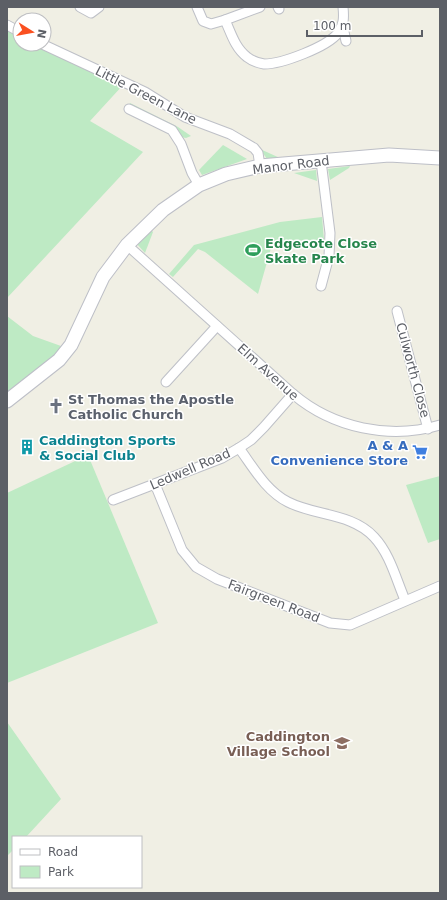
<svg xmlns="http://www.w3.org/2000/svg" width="447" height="900" viewBox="0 0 447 900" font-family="'DejaVu Sans',sans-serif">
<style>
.green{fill:#beeac4}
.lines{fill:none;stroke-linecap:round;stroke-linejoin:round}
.street-casing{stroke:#bec0c7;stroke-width:11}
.secondary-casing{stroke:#bdbfc7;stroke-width:15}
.street{stroke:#fff;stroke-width:9}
.secondary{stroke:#fff;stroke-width:13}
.labels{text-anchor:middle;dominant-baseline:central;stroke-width:3;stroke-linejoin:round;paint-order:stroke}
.street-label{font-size:13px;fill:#5c5f66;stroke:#fff}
.leisure-label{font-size:13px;font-weight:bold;fill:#27864d;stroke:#fff;text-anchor:start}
.worship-label{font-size:13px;font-weight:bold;fill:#5b616d;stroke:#fff;text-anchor:start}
.culture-label{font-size:13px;font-weight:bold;fill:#0d838f;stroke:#fff;text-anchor:start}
.shop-label{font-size:13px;font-weight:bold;fill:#366cbe;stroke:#fff;text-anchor:end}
.education-label{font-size:13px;font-weight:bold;fill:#785e54;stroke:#fff;text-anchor:end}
</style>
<rect width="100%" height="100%" fill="#f0efe4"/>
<g class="green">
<path d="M7,27L20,34V44H37L123,85L90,121L143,152L7,298Z"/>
<path d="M130,103L178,127L191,136L186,138L181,137L129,106Z"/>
<path d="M223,145L247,159L202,175L199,170Z"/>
<path d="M260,149L280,158L273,160L267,159Z"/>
<path d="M350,166L349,168L330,180L328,169Z"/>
<path d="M316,170L317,181L294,173Z"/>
<path d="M322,217L324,240L273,241L258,294L205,252L198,249L173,277L169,274L194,245L280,222Z"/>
<path d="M149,228L153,232L145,253L137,244Z"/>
<path d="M7,316L33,336L61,346L56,354L7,394Z"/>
<path d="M88,455L158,623L7,683V493Z"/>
<path d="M440,476V539L428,543L406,485Z"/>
<path d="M7,722L61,799L26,837H13V850L7,856Z"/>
</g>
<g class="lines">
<defs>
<g id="street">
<path d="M80,7L91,13L99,7"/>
<path d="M197,7L203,21L211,24L225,20"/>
<path d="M260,7L225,20C231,33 235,48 247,57C252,61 258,63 264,64C282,64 327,47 338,33C344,25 344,17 343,7"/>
<path d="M278,7L279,9"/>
<path d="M7,25L20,32"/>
<path d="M341,28L344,32L346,41"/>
<path d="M42,44L145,92L185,117L230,134L254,148L258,153L260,166"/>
<path d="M129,109L172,130L181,144L192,173L199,185"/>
<path d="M321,161L330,233L329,256L321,286"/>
<path d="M127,245L293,394C333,428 390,440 440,425"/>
<path d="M397,311L428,429"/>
<path d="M166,382L217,326"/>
<path d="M239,448C253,467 266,491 288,502C315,516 352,513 374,537C390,554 396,579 405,600"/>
<path d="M155,484L182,550L196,567L217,579L330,623L350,625L440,586"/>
<path d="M113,500L222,458L239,448L251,440L264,427L293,394"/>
</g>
<path id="secondary" d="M7,401L59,360L71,345L103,277L127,245L163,210L199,185L226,174L260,166L389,155L440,158"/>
</defs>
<use href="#street" class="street-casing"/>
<use href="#secondary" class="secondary-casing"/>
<use href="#street" class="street"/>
<use href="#secondary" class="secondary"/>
</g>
<defs>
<symbol id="stadium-bare" viewBox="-9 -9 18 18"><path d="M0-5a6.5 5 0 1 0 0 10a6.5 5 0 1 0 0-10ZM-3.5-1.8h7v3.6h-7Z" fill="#2e9e5b" stroke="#fff" stroke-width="2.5" paint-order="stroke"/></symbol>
<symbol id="church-bare" viewBox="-9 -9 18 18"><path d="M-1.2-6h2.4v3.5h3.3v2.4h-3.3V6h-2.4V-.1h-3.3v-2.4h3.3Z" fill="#6b7280" stroke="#fff" stroke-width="2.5" paint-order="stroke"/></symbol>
<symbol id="building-bare" viewBox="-9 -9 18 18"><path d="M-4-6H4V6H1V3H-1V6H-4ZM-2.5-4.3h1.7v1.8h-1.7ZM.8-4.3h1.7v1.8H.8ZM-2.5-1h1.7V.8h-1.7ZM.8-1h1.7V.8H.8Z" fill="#0f9aa8" stroke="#fff" stroke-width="2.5" paint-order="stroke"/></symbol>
<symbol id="supermarket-bare" viewBox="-9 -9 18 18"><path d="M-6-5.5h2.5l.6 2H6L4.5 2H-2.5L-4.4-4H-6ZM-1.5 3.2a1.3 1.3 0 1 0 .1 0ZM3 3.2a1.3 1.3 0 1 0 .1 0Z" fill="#3f7fe0" stroke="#fff" stroke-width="2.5" paint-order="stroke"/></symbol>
<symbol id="school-bare" viewBox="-9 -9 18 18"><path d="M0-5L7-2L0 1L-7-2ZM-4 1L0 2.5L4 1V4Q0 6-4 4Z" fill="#8d6e63" stroke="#fff" stroke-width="2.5" paint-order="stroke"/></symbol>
</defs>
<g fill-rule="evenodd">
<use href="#stadium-bare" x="242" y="239" width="22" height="22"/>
<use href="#church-bare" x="45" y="395" width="22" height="22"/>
<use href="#building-bare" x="16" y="436" width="22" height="22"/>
<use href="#supermarket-bare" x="409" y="441" width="22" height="22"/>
<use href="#school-bare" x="331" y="732" width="22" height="22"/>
</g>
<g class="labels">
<g class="street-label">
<text transform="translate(146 95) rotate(27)">Little Green Lane</text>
<text transform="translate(291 165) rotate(-7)">Manor Road</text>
<text transform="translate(413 370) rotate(75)">Culworth Close</text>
<text transform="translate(268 372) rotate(42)">Elm Avenue</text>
<text transform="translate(190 469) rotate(-23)">Ledwell Road</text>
<text transform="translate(274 601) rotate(21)">Fairgreen Road</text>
</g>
<g class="leisure-label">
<text x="265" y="243">Edgecote Close<tspan x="265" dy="15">Skate Park</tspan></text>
</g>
<g class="worship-label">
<text x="68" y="399">St Thomas the Apostle<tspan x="68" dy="15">Catholic Church</tspan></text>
</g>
<g class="culture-label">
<text x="39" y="440">Caddington Sports<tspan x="39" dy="15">&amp; Social Club</tspan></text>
</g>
<g class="shop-label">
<text x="408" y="445">A &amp; A<tspan x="408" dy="15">Convenience Store</tspan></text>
</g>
<g class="education-label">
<text x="330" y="736">Caddington<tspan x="330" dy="15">Village School</tspan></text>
</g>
</g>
<rect width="447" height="900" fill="none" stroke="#5c5f66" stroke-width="16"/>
<rect x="12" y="836" width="130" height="52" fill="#ffffff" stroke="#bebfc2"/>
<rect x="20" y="849" width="20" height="6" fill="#ffffff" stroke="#bebfc2"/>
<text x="48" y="856" font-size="12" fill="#5c5f66">Road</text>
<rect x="20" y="866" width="20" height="12" fill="#beeac4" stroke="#bebfc2"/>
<text x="48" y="876" font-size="12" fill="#5c5f66">Park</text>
<g transform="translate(32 32) rotate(101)"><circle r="19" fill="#ffffff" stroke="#bebfc2"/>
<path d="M0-3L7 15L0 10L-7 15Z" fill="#fa5020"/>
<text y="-6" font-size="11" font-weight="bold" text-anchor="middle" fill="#5c5f66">N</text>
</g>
<path d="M307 30v6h115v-6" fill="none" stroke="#5c5f66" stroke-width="2"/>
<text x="313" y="30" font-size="12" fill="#5c5f66" stroke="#ffffff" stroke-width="3" paint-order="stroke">100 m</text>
</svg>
